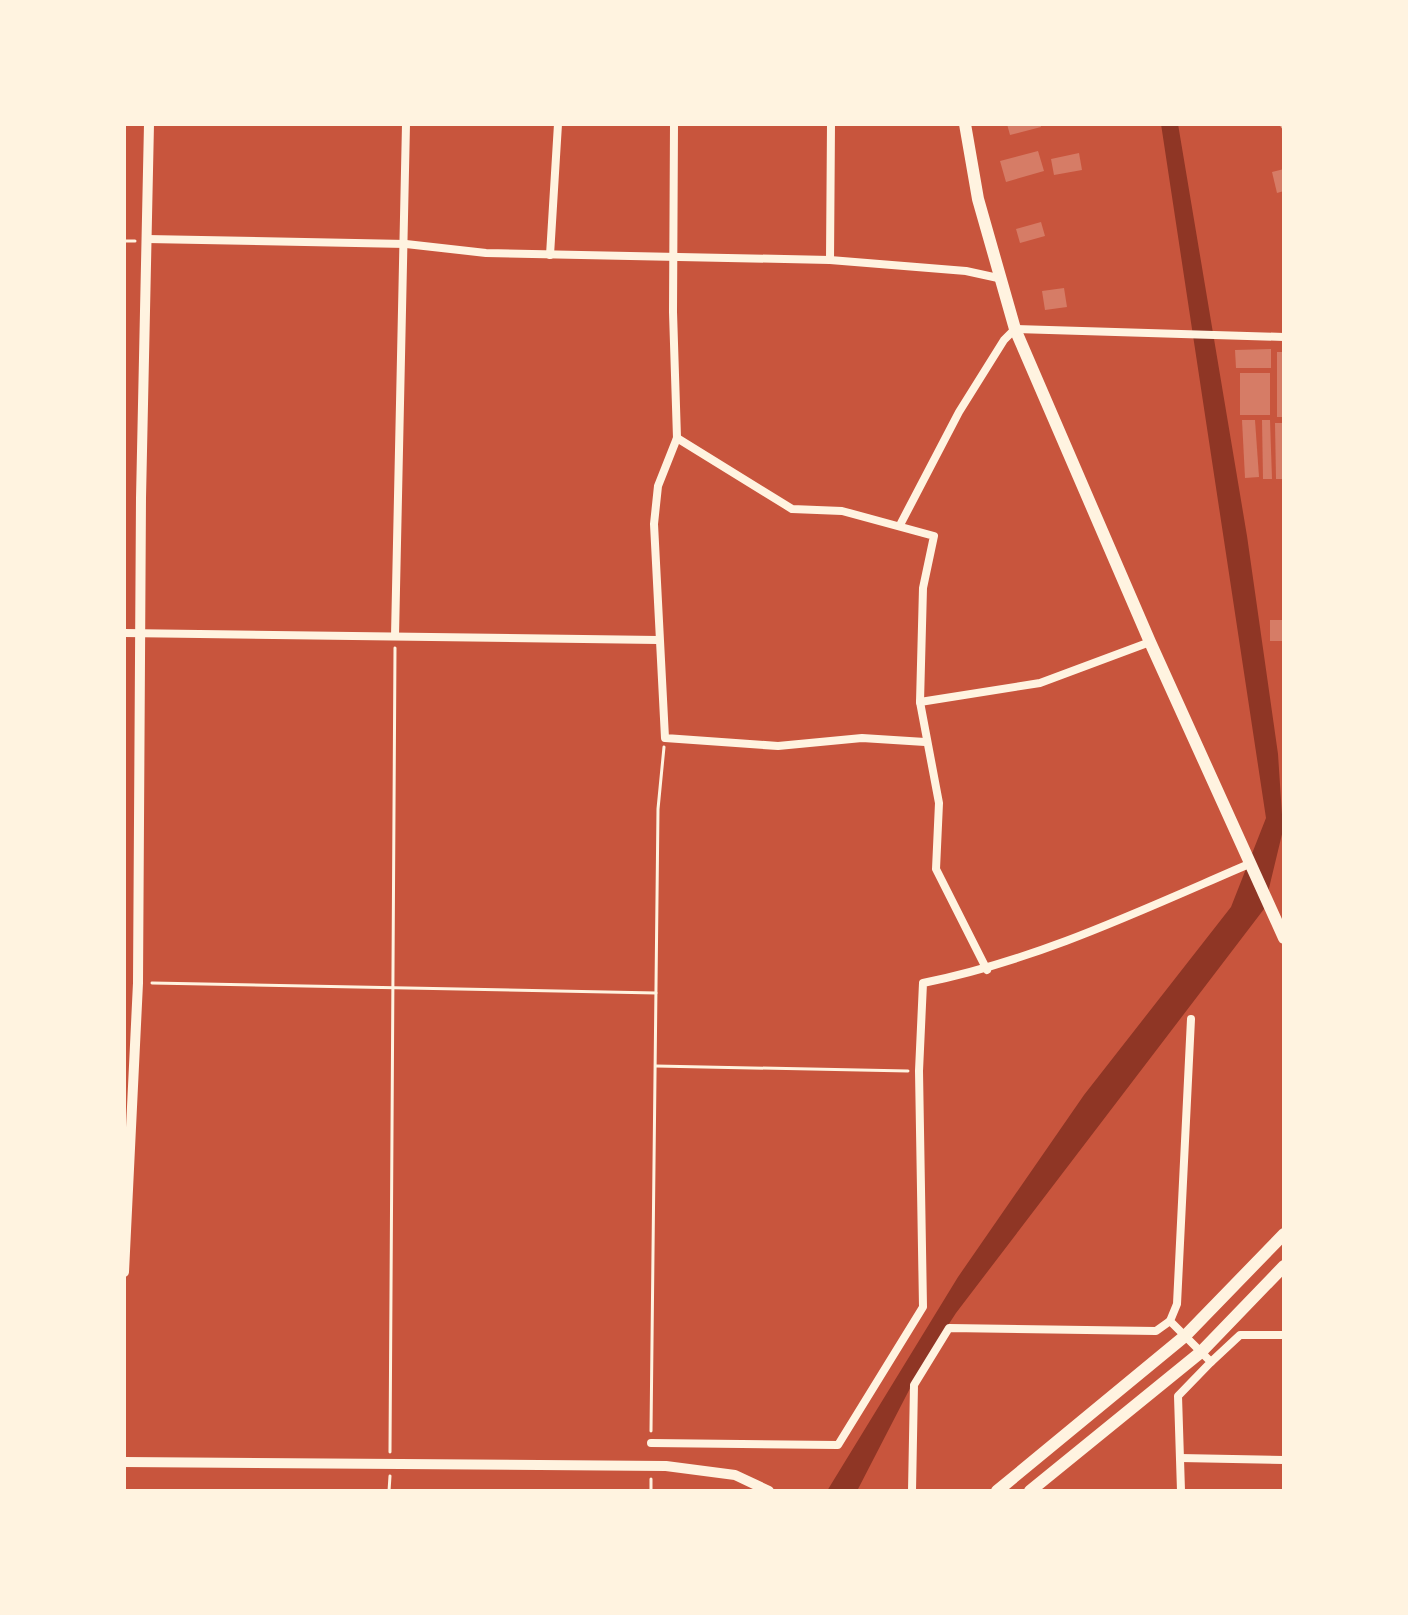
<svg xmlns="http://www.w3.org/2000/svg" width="1408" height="1615" viewBox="0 0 1408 1615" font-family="Arial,sans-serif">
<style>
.water{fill:#8f3625}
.building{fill:#d67c66}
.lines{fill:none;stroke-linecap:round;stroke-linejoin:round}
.path{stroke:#fff3e0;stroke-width:3}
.minor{stroke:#fff3e0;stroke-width:8}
.tertiary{stroke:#fff3e0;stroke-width:10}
.secondary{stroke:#fff3e0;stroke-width:12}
.primary{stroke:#fff3e0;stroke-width:12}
.rail{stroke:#e9b49f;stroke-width:5}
</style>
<rect width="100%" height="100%" fill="#c8553d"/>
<path class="water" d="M1161,124H1178L1247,536L1278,754L1283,830L1264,909L956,1313L921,1367L857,1491H827L958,1277L1084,1095L1231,907L1266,818Z"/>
<g class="building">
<path d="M1007,124H1040L1041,127L1010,135Z"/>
<path d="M1038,151L1044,171L1006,182L1000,161Z"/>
<path d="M1079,153L1082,170L1054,175L1051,159Z"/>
<path d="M1284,169V191L1277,193L1272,172Z"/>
<path d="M1041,222L1045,236L1020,243L1016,229Z"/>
<path d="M1064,288L1067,307L1045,310L1042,291Z"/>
<path d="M1271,349V368H1236L1235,350Z"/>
<rect x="1277" y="352" width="7" height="65"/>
<rect x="1240" y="373" width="30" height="42"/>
<path d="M1242,420H1255L1259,477L1245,478Z"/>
<path d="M1262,420H1270L1272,479H1263Z"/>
<path d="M1275,423H1284V479H1276Z"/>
<rect x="1270" y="620" width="14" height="21"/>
</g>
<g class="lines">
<g class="path">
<path d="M124,241H135"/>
<path d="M152,983L656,993"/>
<path d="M656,1066L908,1071"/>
<path d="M651,1431L658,809L664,747"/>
<path d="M390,1452L395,648"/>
<path d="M389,1491L390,1476"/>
<path d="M651,1491V1479"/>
</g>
<g class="minor">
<path d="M674,124L673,312L677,438L658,486L654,524L665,738L778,746L862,738L925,742"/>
<path d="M147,239L406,244L486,253L830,260L966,271L998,278"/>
<path d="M550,255L558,124"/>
<path d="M830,260L831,124"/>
<path d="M677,438L792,509L842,511L934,536L923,588L920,702L939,803L936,869L987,970"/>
<path d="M900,525L959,412L1004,340L1015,329L1284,337"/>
<path d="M124,633L658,640"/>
<path d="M395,636L406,124"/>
<path d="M920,702L1040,683L1150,642"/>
<path d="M1211,1362L1240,1335H1284"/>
<path d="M651,1443L838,1445L923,1307L919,1071L923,983C1038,960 1142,910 1249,864"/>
<path d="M1180,1458L1284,1460"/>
<path d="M912,1491L914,1385L949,1328L1156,1331L1170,1321"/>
<path d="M1181,1491L1178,1396L1211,1362L1170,1321L1177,1304L1191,1019"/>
</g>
<g class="tertiary">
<path d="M124,1272L138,983L141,498L149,124"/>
<path d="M124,1462L666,1466L735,1475L769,1491"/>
</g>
<g class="secondary">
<path d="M997,1491L1185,1336L1284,1234"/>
<path d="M1030,1491L1201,1352L1284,1266"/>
</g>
<path class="primary" d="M965,124L978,199L1015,329L1150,642L1284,938"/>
<path class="rail" d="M1282,124L1284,127"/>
</g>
<rect width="1408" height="1615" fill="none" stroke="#fff3e0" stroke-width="252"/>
</svg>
